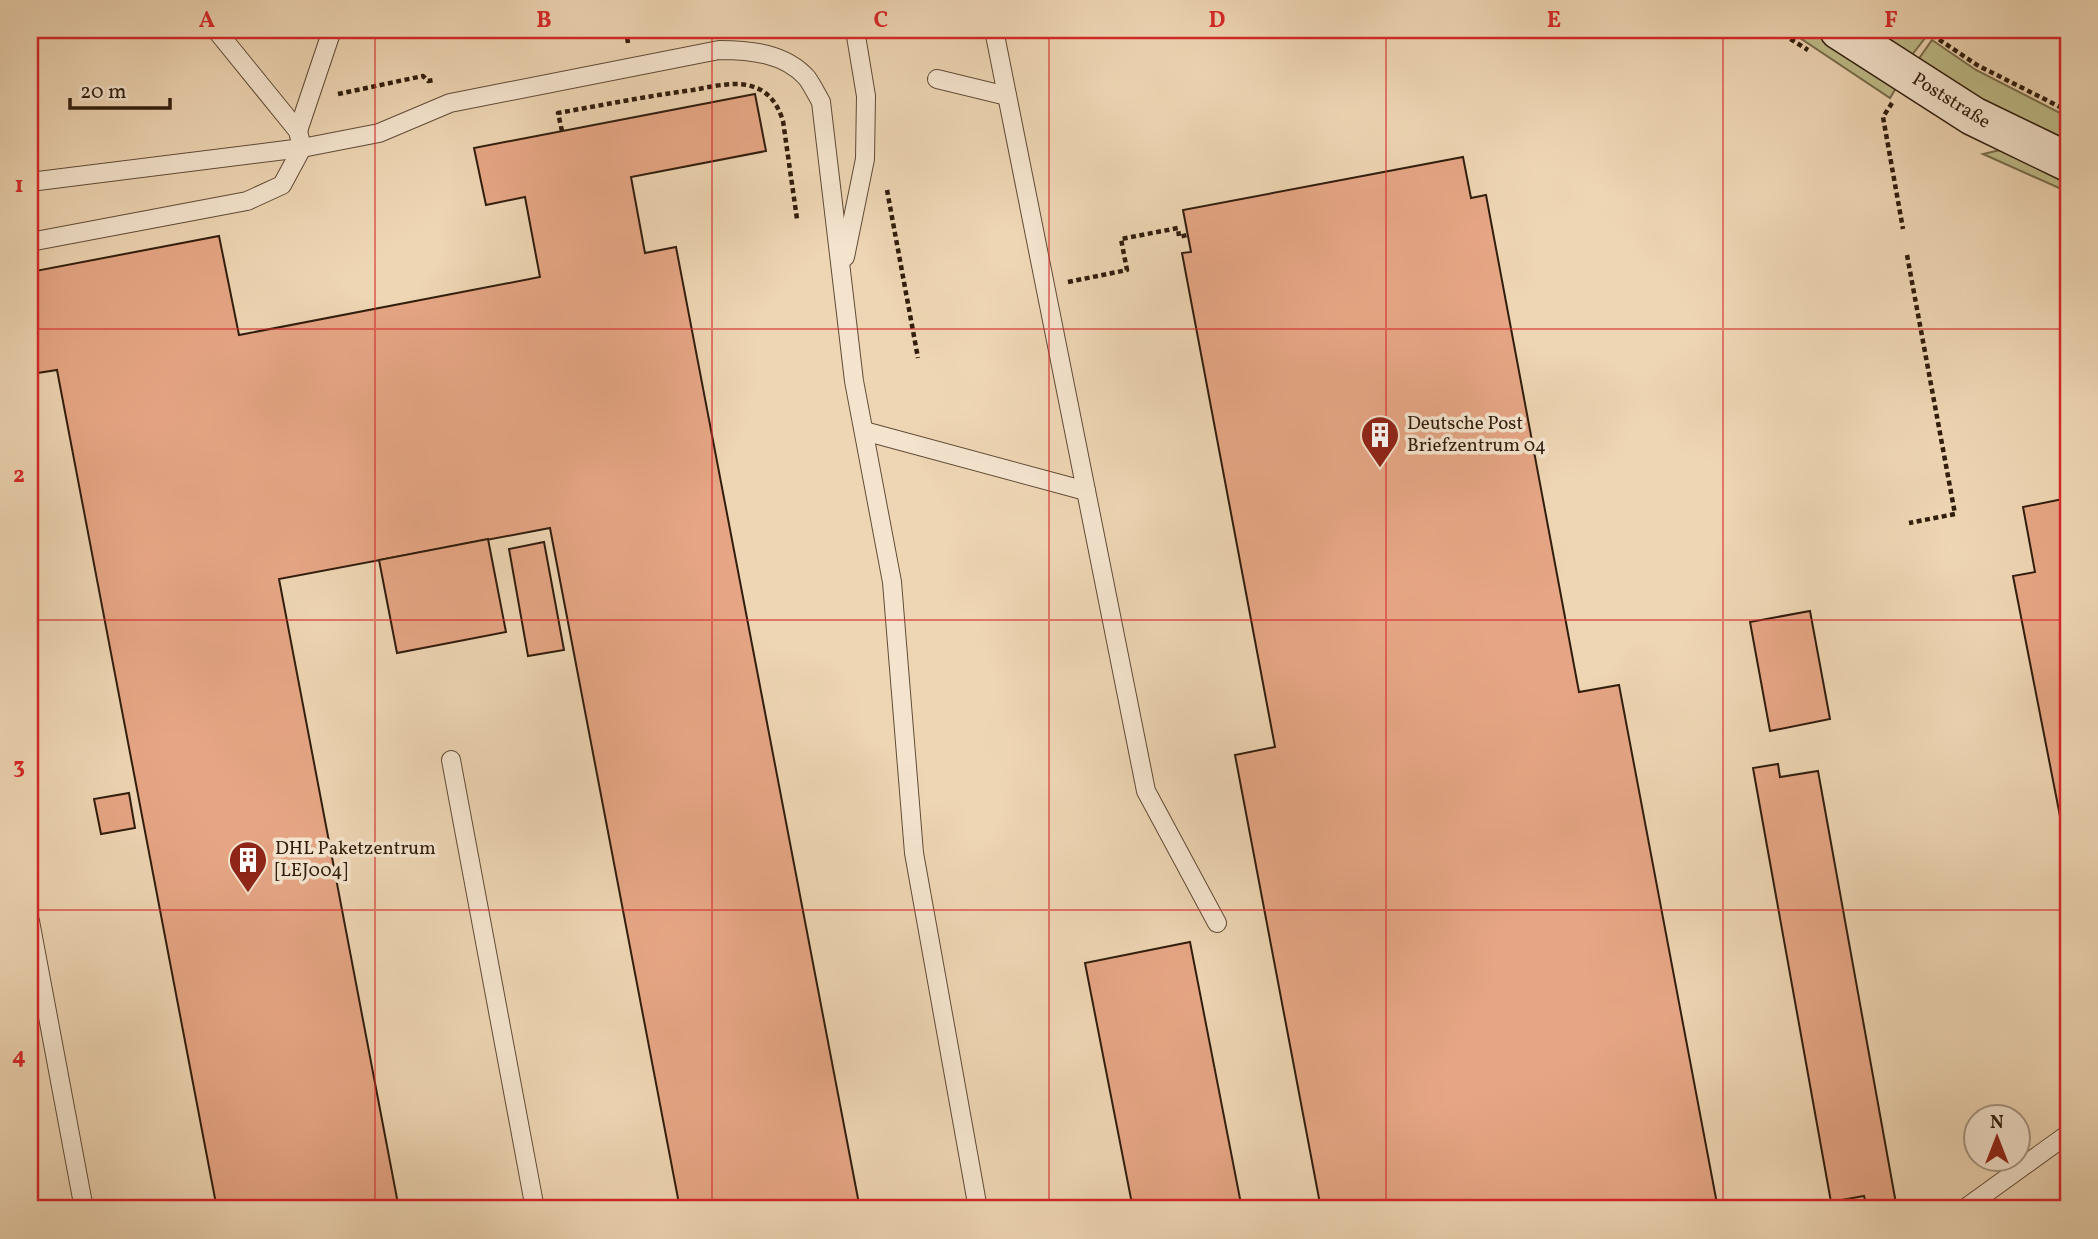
<svg xmlns="http://www.w3.org/2000/svg" width="2098" height="1239" viewBox="0 0 2098 1239" font-family="Vollkorn,serif">
<style>
.green{fill:#bebc89;stroke:#786c4b;stroke-width:2}
.building{fill:#e6a685;stroke:#311d0d;stroke-width:2}
.lines{fill:none;stroke-linecap:round;stroke-linejoin:round}
.lane-casing{stroke:#604b36;stroke-width:20}
.secondary-casing{stroke:#311d0d;stroke-width:41}
.path{stroke:#311d0d;stroke-width:4.5;stroke-dasharray:5 3.5;stroke-linecap:butt}
.lane{stroke:#f4e4ce;stroke-width:18}
.secondary{stroke:#f4e4ce;stroke-width:38}
.grid{fill:none;stroke:#d62828;stroke-width:2;stroke-opacity:0.55}
.labels{text-anchor:middle;dominant-baseline:central;stroke-width:7;stroke-linejoin:round;paint-order:stroke}
.street-label{font-size:19px;fill:#311d0d;stroke:#f4e4ce}
.poi-label{font-size:19px;fill:#311d0d;stroke:#f4e4ce;text-anchor:start}
.neatline{fill:none;stroke:#d62828;stroke-width:2.5}
.grid-label{font-size:23px;text-anchor:middle;font-weight:bold;fill:#d62828}
</style>
<rect width="100%" height="100%" fill="#eed5b3"/>
<filter id="stains"><feTurbulence type="fractalNoise" baseFrequency=".00286" numOctaves="4"/><feColorMatrix values="0 0 0 0 .2 0 0 0 0 .09 0 0 0 0 .02 0 0 0 .5 -.17"/></filter>
<radialGradient id="worn" r=".72"><stop offset=".6" stop-color="#630" stop-opacity="0"/><stop offset="1" stop-color="#630" stop-opacity=".3"/></radialGradient>
<g class="green">
<path d="M1788,30H1810L1823,37L1896,88L1890,98Z"/>
<path d="M1876,30H1914L1925,38L1912,55Z"/>
<path d="M1932,40L1976,70L2068,117V140L1987,103L1918,60Z"/>
<path d="M2000,150L2068,180V192L1983,154Z"/>
</g>
<g class="building">
<path d="M644,30H677L646,36Z"/>
<path d="M755,94L766,151L631,177L645,253L676,247L860,1209H680L550,528L279,579L399,1209H217L57,370L31,374L30,272L219,236L239,335L540,277L525,197L486,205L474,148Z"/>
<path d="M1463,157L1471,198L1486,195L1579,692L1619,685L1718,1209H1321L1235,755L1275,747L1182,253L1191,252L1183,210Z"/>
<path d="M2068,498V857L2013,576L2035,572L2023,507Z"/>
<path d="M488,539L506,632L397,653L379,560Z"/>
<path d="M544,542L564,650L528,656L509,549Z"/>
<path d="M1810,611L1830,719L1770,731L1750,622Z"/>
<path d="M1778,764L1780,777L1818,771L1897,1209H1867L1864,1196L1831,1202L1753,768Z"/>
<path d="M129,793L135,828L101,834L94,799Z"/>
<path d="M1190,942L1242,1209H1133L1085,963Z"/>
</g>
<g class="lines">
<defs>
<g id="lane">
<path d="M994,30L1146,791L1217,923"/>
<path d="M937,79L1007,96"/>
<path d="M298,131L332,30"/>
<path d="M30,182L302,148L379,133L450,103L719,50C750,50 785,53 807,78C812,85 817,95 821,102L854,381L892,582L914,853L978,1209"/>
<path d="M30,242L247,201L282,185L302,148L298,131L216,30"/>
<path d="M845,257L865,159L866,96L855,30"/>
<path d="M864,431L1086,491"/>
<path d="M451,760L535,1209"/>
<path d="M30,921L84,1209"/>
<path d="M1964,1209L2068,1134"/>
</g>
<path id="secondary" d="M1839,30L1973,116L2068,162"/>
</defs>
<use href="#lane" class="lane-casing"/>
<use href="#secondary" class="secondary-casing"/>
<g class="path">
<path d="M626,30L628,43"/>
<path d="M811,30L831,36"/>
<path d="M1776,30L1808,50"/>
<path d="M1925,30L1977,65L2068,111"/>
<path d="M338,94L423,76L428,81L434,80"/>
<path d="M1892,103L1883,117L1903,229"/>
<path d="M562,131L558,113C603,105 647,96 693,90C710,87 729,82 747,85C767,89 777,102 783,121L797,219"/>
<path d="M887,190L918,358"/>
<path d="M1907,255L1955,514L1909,523"/>
<path d="M1068,282L1127,270L1121,239L1178,228L1179,237L1187,235"/>
</g>
<use href="#lane" class="lane"/>
<use href="#secondary" class="secondary"/>
</g>
<path class="grid" d="M375,30V1209M712,30V1209M1049,30V1209M1386,30V1209M1723,30V1209M30,329H2068M30,620H2068M30,910H2068"/>
<defs>
<symbol id="building-pin" viewBox="-11 -11 22 30"><path d="M0 17L-7.5 6A9.5 9.5 0 1 1 7.5 6Z" fill="#8f2418" stroke="#f4e4ce"/><path d="M-4-6H4V6H1V3H-1V6H-4ZM-2.5-4.3h1.7v1.8h-1.7ZM.8-4.3h1.7v1.8H.8ZM-2.5-1h1.7V.8h-1.7ZM.8-1h1.7V.8H.8Z" fill="#fff"/></symbol>
</defs>
<g fill-rule="evenodd">
<use href="#building-pin" x="1358" y="413" width="44" height="60"/>
<use href="#building-pin" x="226" y="838" width="44" height="60"/>
</g>
<g class="labels">
<g class="street-label">
<text transform="translate(1951 101) rotate(32)">Poststraße</text>
</g>
<g class="poi-label">
<text x="1407" y="424">Deutsche Post<tspan x="1407" dy="22">Briefzentrum 04</tspan></text>
<text x="275" y="849">DHL Paketzentrum<tspan x="275" dy="22">[LEJ004]</tspan></text>
</g>
</g>
<rect width="2098" height="1239" fill="none" stroke="#eed5b3" stroke-width="77"/>
<g transform="translate(1997 1138)"><circle r="33" fill="#f4e4ce" stroke="#a69481" stroke-width="2"/>
<path d="M0-5L12 26L0 18L-12 26Z" fill="#8f2418"/>
<text y="-10" font-size="19" font-weight="bold" text-anchor="middle" fill="#311d0d">N</text>
</g>
<path d="M70 98v10h100v-10" fill="none" stroke="#311d0d" stroke-width="3.5"/>
<text x="80" y="98" font-size="21" fill="#311d0d" stroke="#f4e4ce" stroke-width="5" paint-order="stroke">20 m</text>
<rect x="38" y="38" width="2022" height="1162" class="neatline"/>
<g class="grid-label">
<text x="207" y="27">A</text>
<text x="544" y="27">B</text>
<text x="881" y="27">C</text>
<text x="1217" y="27">D</text>
<text x="1554" y="27">E</text>
<text x="1891" y="27">F</text>
<text x="19" y="192">1</text>
<text x="19" y="482">2</text>
<text x="19" y="773">3</text>
<text x="19" y="1063">4</text>
</g>
<rect width="100%" height="100%" filter="url(#stains)"/>
<rect width="100%" height="100%" fill="url(#worn)"/>
</svg>
